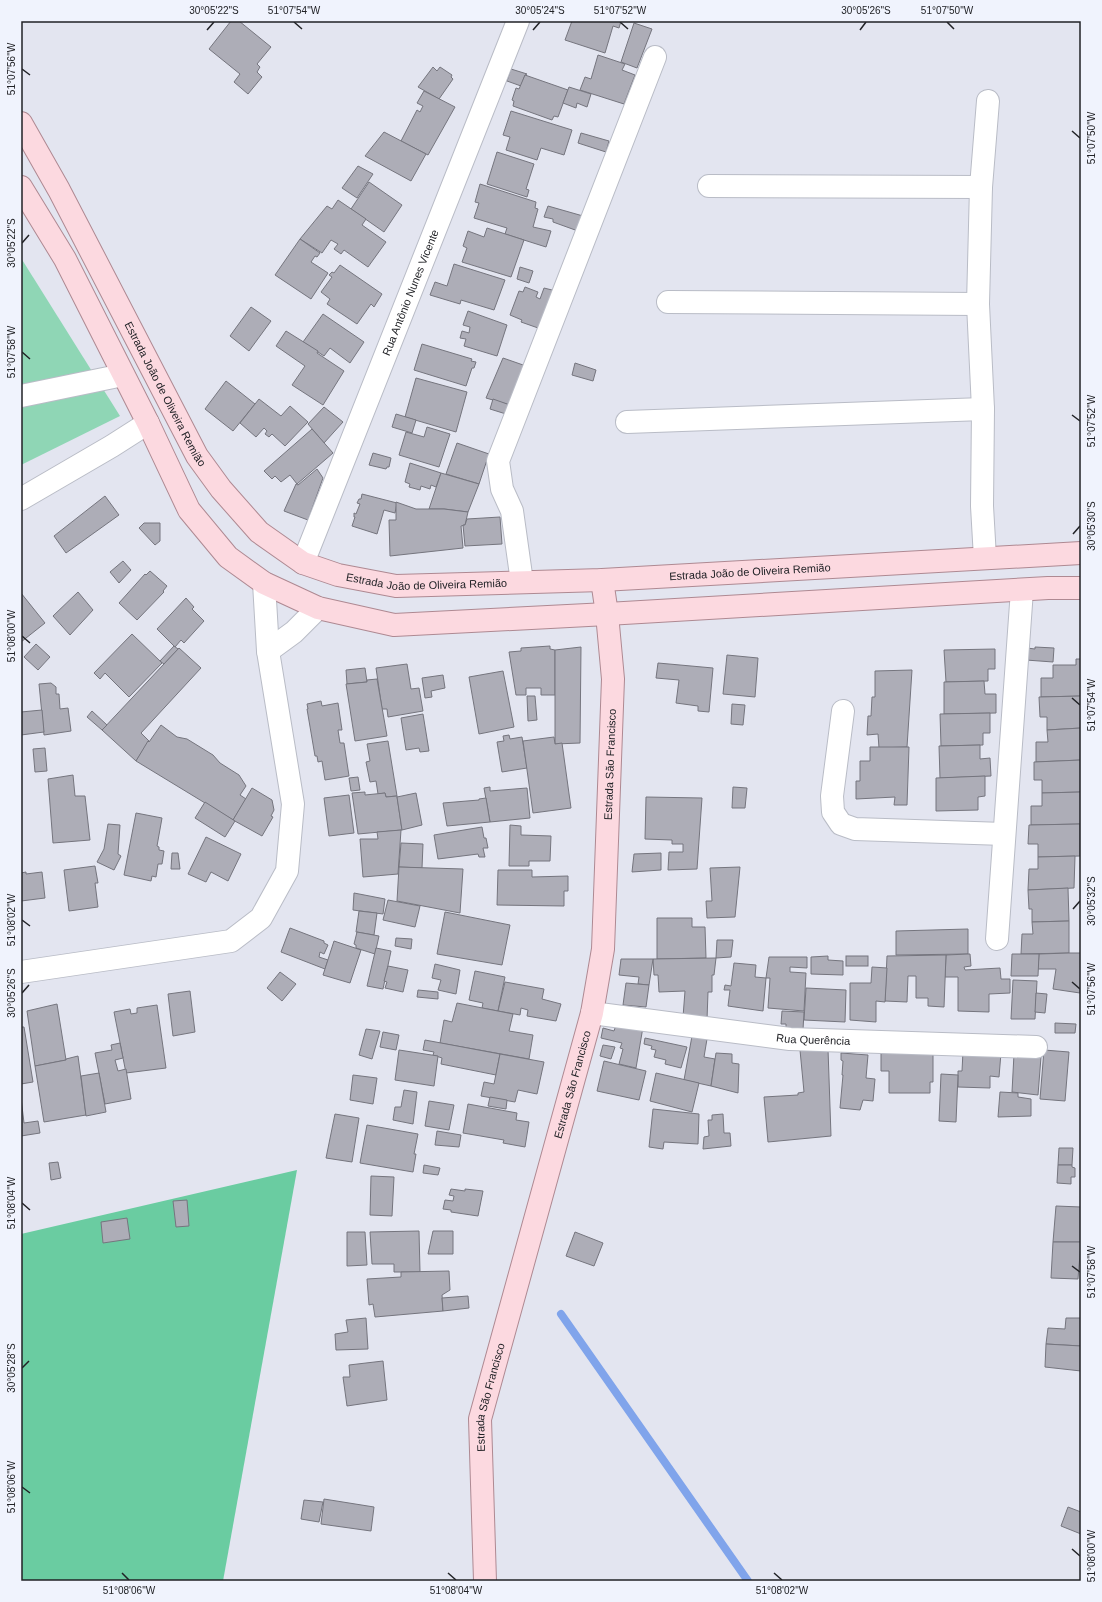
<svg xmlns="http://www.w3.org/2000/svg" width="1102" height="1602" viewBox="0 0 1102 1602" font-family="Helvetica,sans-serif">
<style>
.green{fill:#8fd6b5}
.forest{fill:#6acca1}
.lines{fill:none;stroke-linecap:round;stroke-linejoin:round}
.stream{stroke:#80a4eb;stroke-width:8}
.building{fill:#adadb7;stroke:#75757e}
.minor-casing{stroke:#b9bcc6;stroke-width:24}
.major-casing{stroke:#ae8992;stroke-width:24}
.minor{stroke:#fff;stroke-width:22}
.major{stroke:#fcd9e0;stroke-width:22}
.ticks{fill:none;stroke:#212226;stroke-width:1.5}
.labels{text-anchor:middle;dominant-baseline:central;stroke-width:3;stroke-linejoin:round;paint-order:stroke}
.street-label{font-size:11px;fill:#212226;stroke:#f0f3fd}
.neatline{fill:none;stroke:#212226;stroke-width:1.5}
.ticks-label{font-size:10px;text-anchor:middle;fill:#212226}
</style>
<rect width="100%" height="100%" fill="#e3e5f0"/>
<path class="green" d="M21,258L120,416L21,465Z"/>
<path class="forest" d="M297,1170L223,1581H21V1234Z"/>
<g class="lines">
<path class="stream" d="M561,1314L748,1581"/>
</g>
<g class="building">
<path d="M231,21H239L271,47L257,64L260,67L257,72L262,77L248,94L234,82L240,74L209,49Z"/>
<path d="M572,21H621L619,28L613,26L605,53L565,40Z"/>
<path d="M634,23L652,29L637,68L621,62Z"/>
<path d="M598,55L625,64L622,70L635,75L624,104L580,90L585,77L591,79Z"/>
<path d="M433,67L437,71L440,67L452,75L451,77L453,79L439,99L418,87Z"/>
<path d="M511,69L527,74L525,75L521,86L507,81Z"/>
<path d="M525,75L568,90L558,117L554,116L552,120L513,106L514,101L512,100L516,88L519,89Z"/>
<path d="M569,87L591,94L587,107L577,103L576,108L563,103Z"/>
<path d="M424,91L455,107L428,155L401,141L417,110L420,112L423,106L417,103Z"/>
<path d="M511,111L572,130L564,155L541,148L537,160L506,150L510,137L503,135Z"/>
<path d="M384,132L426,154L411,181L365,156Z"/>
<path d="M581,133L609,141L606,152L578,143Z"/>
<path d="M497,152L534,164L526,189L529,190L527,197L487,184Z"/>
<path d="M358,166L373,174L357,198L342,188Z"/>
<path d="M369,182L402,205L384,232L351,209Z"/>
<path d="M480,184L536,202L535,208L538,209L533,227L551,231L546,247L505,234L507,228L474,218L479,203L475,202Z"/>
<path d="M338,200L366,219L362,225L386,242L368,267L344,250L341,254L334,249L338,244L331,240L322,253L300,239L327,206L332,209Z"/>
<path d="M548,206L583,216L578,231L553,222V219L544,217Z"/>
<path d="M487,228L524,240L511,277L462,262L467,248L463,246L468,231L484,237Z"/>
<path d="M300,239L320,253L317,257L315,256L311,262L328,273L311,299L275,275Z"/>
<path d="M454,264L505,280L494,310L461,300L460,304L430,295L435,282L447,286Z"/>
<path d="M340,265L382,294L374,307L371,304L357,324L327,304L330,299L321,292L332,277L329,275L332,272L334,273Z"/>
<path d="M520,267L533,271L529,283L517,279Z"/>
<path d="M525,287L538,292L536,297L540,299L544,288L556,291L541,329L521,322L522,320L510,315L519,291L523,292Z"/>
<path d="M251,307L271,321L249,351L230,336Z"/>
<path d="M468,311L507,325L497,356L464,346L466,339L460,338L462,331L469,333L470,327L463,325Z"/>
<path d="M323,314L364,342L350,363L330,348L324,356L303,342Z"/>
<path d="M286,331L318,351L317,353L344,371L323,405L292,385L305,366L276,346Z"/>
<path d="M422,344L472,359L471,361L476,362L474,368H472L466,386L414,370Z"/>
<path d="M503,358L526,366L510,405L486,398Z"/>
<path d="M575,363L596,370L593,381L572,375Z"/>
<path d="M416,378L467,392L456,432L405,417Z"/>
<path d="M226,381L255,404L233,431L205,409Z"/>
<path d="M259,399L281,416L290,406L308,422L285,446L272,434L269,437L265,434L267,431L264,428L256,437L240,423Z"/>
<path d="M493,399L510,405L506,414L490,409Z"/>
<path d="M324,407L343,422L324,443L308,424Z"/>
<path d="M396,414L416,420L412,433L392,427Z"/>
<path d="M427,427L450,434L439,467L399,455L406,432L424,437Z"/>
<path d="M312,429L333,453L297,484L290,475L281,482L275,476L272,479L264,471Z"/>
<path d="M457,443L489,454L479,484L446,474Z"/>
<path d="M373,453L391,458L389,467H387L386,469L369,465Z"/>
<path d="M410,463L441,473L436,487L431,485L430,489L421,486L420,490L409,487L410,484L405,482Z"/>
<path d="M317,469L323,478L308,520L284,511L296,484L298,485Z"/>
<path d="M441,473L479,484L468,512L444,509H429Z"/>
<path d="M362,494L397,503L395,513L384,510L377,534L352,526L355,517H354V513L356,514L360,504L357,503L359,499H361Z"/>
<path d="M105,496L119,515L66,553L54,536Z"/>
<path d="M396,502L416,509H444L468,512L465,525L461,526L463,548L390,556L389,520H396Z"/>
<path d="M500,517L502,544L465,546L463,525H465L467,519Z"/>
<path d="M144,523H160V541L155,545L139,528Z"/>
<path d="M123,561L131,570L119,583L110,572Z"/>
<path d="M150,571L167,586L163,591L164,592L137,620L119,603L145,574L146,575Z"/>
<path d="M78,592L93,610L70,635L53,616Z"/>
<path d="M21,593L45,623L21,642Z"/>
<path d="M186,598L194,607L192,609L204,621L184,643L181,640L175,647L157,629Z"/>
<path d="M132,634L162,663L129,697L105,673L100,679L94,673Z"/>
<path d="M36,644L50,657L38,670L24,657Z"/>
<path d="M174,646L178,649L164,664L160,661Z"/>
<path d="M550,646V649L555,650V695H541V688H526V695H516L509,652L521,651V648Z"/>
<path d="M581,647L580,743L555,744V650Z"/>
<path d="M1035,647L1054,648L1053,662L1026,660L1027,648L1035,649Z"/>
<path d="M179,648L201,668L141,733L149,741L136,761L102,730Z"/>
<path d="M995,649V669H988V681L946,682L944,650Z"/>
<path d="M727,655L758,658L755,697L723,694Z"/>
<path d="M1076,659H1081V696L1041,697V678H1053V665H1076Z"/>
<path d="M658,663L713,668L709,712L698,711V706L676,703L679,680L656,678Z"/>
<path d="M407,664L411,689L419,688L423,711L388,717L387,709H382L376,668Z"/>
<path d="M365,668L367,682L347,684L346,670Z"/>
<path d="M912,670L907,747L879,748L878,734L867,735L868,716H871L872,697H875V671Z"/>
<path d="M503,671L514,727L479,734L469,677Z"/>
<path d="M443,675L445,688L431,691L432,697L425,698L422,678Z"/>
<path d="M377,679L387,736L355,741L346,684L367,682V680Z"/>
<path d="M984,681L985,694H996V713L944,714V682Z"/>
<path d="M51,683L56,687V694H59L60,709L68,708L71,731L44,735L39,684Z"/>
<path d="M527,696H535L537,720L528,721Z"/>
<path d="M1081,696V728L1047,730V717H1040L1039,697Z"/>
<path d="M321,701L322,706L338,703L342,730H338L340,743H344L349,776L325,780L322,761L318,762L317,756H315L307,709H308L307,704Z"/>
<path d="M732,704L745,705L743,725L731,724Z"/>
<path d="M42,710L44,732L21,735V712Z"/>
<path d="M92,711L107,725L102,730L87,717Z"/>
<path d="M990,713V733H983V745L941,746L940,714Z"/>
<path d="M423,714L429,751L420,752L419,748L406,750L401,718Z"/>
<path d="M161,725L177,737L187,739L213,755L220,763L239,775L246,786L240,795L246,799L233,820L136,761L148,741L149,742Z"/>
<path d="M1081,728V760L1036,762V742H1048L1047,730Z"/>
<path d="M509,735L510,739L522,737L527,768L502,772L497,742L504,741L503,736Z"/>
<path d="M554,737L555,744L562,743L571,808L533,813L523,741Z"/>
<path d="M388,741L397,796L386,797L385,793L378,794L376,781L370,782L366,762L370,761L367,744Z"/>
<path d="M980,745V759L990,758L991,776L940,778L939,746Z"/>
<path d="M870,747H909L907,805H894L895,797L856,799V781H860V761H870Z"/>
<path d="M45,748L47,771L35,772L33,749Z"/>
<path d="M1081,760V792L1042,793V780H1034V762Z"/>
<path d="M73,775L75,796H85L90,840L53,843L48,779Z"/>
<path d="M985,776V796L978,797V810L936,811V778Z"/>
<path d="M358,777L360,790L351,791L349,778Z"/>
<path d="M490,787V791L527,788L530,818L490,822L484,788Z"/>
<path d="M733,787L747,788L745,808H732Z"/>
<path d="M252,788L272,800L274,810L271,816L273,817L262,836L233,820Z"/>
<path d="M365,792V795L385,793L386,797L397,796L402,830L358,834L352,793Z"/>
<path d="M1081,792V824L1031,825V806H1042V793Z"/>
<path d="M416,793L422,825L402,830L397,797Z"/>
<path d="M349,795L354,833L329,836L324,798Z"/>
<path d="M646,797L702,798L697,869L668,870L669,852H683V844H672V840L645,839Z"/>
<path d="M486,798L490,822L447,826L443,803L479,800V799Z"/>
<path d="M205,802L235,821L225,837L195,818Z"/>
<path d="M136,813L162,818L157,846L159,847V850L164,851L162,864H158L156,877L152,876L151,881L124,875Z"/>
<path d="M108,824L120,825L118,854L121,856L114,870L97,862L104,849Z"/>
<path d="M1080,824V856L1038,857V844H1028L1029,825Z"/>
<path d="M510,825L521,826V835L551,836L550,861H529V866H509Z"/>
<path d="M482,827L484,838H486L488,848H483L485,857H479L478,854L438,859L434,835Z"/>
<path d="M401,830L398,874L363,877L360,839H378L377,832Z"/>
<path d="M206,837L241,854L228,881L211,872L206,882L188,874Z"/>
<path d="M401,843L423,844L422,868L399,867Z"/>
<path d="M172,853H178L180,869H171Z"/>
<path d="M661,853V870L632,872L634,854Z"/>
<path d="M1075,856L1074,888L1028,890L1029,869H1038V857Z"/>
<path d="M95,866L98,883H95L98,907L69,911L64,870Z"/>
<path d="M399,867L463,869L460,913L397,901Z"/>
<path d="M740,867L735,917L707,918L706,901H712L710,868Z"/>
<path d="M498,870H532V877L568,876V891H564V906L497,905Z"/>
<path d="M26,872V874L42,872L45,898L21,901V873Z"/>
<path d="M1068,888L1069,921L1032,922V909H1029L1028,890Z"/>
<path d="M354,893L385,899L383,914L353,910Z"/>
<path d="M388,900L420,906L415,927L383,920Z"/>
<path d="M359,911L377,913L374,935L356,932Z"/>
<path d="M445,912L510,925L502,965L437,954Z"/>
<path d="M657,918H692V927H705L706,958L657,959Z"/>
<path d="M1069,921V953L1021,954L1022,934H1033L1032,922Z"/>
<path d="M290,928L324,941V943L328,945L324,954L320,952L319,957L328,960L325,969L281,952Z"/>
<path d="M968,929V954L896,955V931Z"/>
<path d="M357,932L379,936L375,954L356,948V945L354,944Z"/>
<path d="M396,938L412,939L411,949L395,946Z"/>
<path d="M717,940H733L731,957L716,958Z"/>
<path d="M334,941L361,950L350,983L323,975Z"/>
<path d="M376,948L391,951L383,989L367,986Z"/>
<path d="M1069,953H1081L1080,993L1053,989L1056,969H1038L1039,954Z"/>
<path d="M968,954H970L971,966L964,967L965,970L1000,968L1001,979H1010V993L989,994V1012L958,1011V977H945L946,955Z"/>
<path d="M1012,954H1039L1038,976H1011Z"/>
<path d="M946,955L944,1007L928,1006V998H916V976H908L907,1002L885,1001L887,956Z"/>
<path d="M828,956V960L843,961V975L811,974V957Z"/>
<rect x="846" y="956" width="22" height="10"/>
<path d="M769,957H807V968L790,967V972L806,973L804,1011L768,1008L770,978H766Z"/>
<path d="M716,958L714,975H712V992H708L707,1020L683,1017L685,991L659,992L658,975H654L653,959Z"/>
<path d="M621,959H653L649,985L638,984L639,977L619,975Z"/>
<path d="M734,963L756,965L755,977L766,978L763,1011L728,1006L730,990H724L725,985L731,986Z"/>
<path d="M435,964L460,970L456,994L438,990L441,980L432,978Z"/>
<path d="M388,966L408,970L403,992L385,988L387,982L384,981Z"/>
<path d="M872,967L887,968L885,1002L876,1001V1022L850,1020V983H871Z"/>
<path d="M475,971L505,977L498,1011L482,1008L483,1003L469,1000Z"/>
<path d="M280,972L296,984L282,1001L267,988Z"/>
<path d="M1013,980L1037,981L1035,1019H1011Z"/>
<path d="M505,982L544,989L542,999L561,1004L556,1021L527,1016L528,1010L521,1008L520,1015L498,1011Z"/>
<path d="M626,983L649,985L646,1007L623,1005Z"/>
<path d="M806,988L846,990L845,1022L804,1020Z"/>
<path d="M418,990L438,992V999L417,997Z"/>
<path d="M190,991L195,1032L173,1036L168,994Z"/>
<path d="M1036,993L1047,994L1045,1013L1035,1012Z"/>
<path d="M457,1003L513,1014L509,1031L533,1035L529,1059L440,1043L444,1020L452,1022Z"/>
<path d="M57,1004L66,1060L35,1066L27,1011Z"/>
<path d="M157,1005L166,1068L126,1073L114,1012L130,1009L131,1014L137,1013V1008Z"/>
<path d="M782,1011L804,1012L803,1030L786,1029V1024H781Z"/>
<path d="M1055,1023L1076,1024L1075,1033H1055Z"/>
<path d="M616,1025L643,1027L636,1068L619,1064L623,1049L620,1048L622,1043L601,1038L603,1028L614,1031Z"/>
<path d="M21,1027H24L33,1082L21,1084Z"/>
<path d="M366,1029L380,1031L372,1059L359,1055Z"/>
<path d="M383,1032L399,1035L396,1050L380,1047Z"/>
<path d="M692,1036L707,1039L704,1057L715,1059L711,1086L684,1080Z"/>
<path d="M645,1038L687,1047L681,1068L665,1064L666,1060L654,1057L656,1050L651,1049L652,1046L644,1044Z"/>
<path d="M425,1040L500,1054L496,1075L441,1064L442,1058L433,1055L434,1052L423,1050Z"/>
<path d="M120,1043L123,1058L115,1060L118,1071L126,1069L131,1099L105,1104L95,1053L112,1050L111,1045Z"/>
<path d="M603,1045L615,1047L611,1059L600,1056Z"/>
<path d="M828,1049L831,1136L768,1142L764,1097L798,1095V1093L804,1092L800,1050Z"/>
<path d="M399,1050L438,1056L434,1086L395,1080Z"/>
<path d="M1044,1050L1069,1052L1065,1101L1040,1099Z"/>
<path d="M933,1051V1082H930V1093H889V1071H881V1053Z"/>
<path d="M963,1051L1001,1053L999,1077L990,1076V1088L958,1087V1071H962Z"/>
<path d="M716,1053L732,1054V1063L739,1064L738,1093L711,1086Z"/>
<path d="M841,1053L868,1055L866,1078L875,1079L873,1101L863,1100L860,1110L840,1108L843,1075H842L843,1061L841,1060Z"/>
<path d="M500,1054L544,1062L537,1094L518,1090L515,1102L481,1096L484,1082L494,1084Z"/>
<path d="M1014,1054L1041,1057L1038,1095L1012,1092Z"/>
<path d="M78,1056L86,1115L44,1122L35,1066L66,1060V1059Z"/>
<path d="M604,1061L646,1071L639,1100L597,1091Z"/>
<path d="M99,1073L106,1112L86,1116L81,1076Z"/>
<path d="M656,1073L699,1083L692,1112L650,1101Z"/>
<path d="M941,1074L958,1075L956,1122L939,1121Z"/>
<path d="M353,1075L377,1078L373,1104L350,1100Z"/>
<path d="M404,1090L417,1092L413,1124L393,1120L395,1107H401Z"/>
<path d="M1000,1092L1018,1093V1097L1031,1099V1116L998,1117Z"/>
<path d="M490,1097L507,1100L506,1109L488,1106Z"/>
<path d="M21,1098L24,1123L38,1121L40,1133L21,1136Z"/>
<path d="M429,1101L454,1105L449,1130L425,1126Z"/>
<path d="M468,1104L517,1113L516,1120L529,1122L525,1147L503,1143L504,1140L463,1133Z"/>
<path d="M653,1109L699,1114L698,1144L664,1142L663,1149L649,1147Z"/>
<path d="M335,1114L359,1118L352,1162L326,1158Z"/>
<path d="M723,1114L724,1133H730L731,1146L703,1149L704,1137L709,1136L708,1120H712V1115Z"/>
<path d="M367,1125L418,1134L414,1154H416L413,1172L360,1163Z"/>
<path d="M437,1131L461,1135L459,1147L435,1145Z"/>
<path d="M1059,1148H1073L1072,1165H1058Z"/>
<path d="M58,1162L61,1178L51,1180L49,1163Z"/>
<path d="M424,1165L440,1168L438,1175L423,1173Z"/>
<path d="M1058,1165H1072V1167L1075,1168V1177H1071V1184L1057,1183Z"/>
<path d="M371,1176L394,1177L392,1216L370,1215Z"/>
<path d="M451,1189L465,1191V1189L483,1191L478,1216L451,1212V1210L443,1209L445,1200L453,1201L454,1196L449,1195Z"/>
<path d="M187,1200L189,1226L176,1227L173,1201Z"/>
<path d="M1056,1206L1081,1207V1242H1053Z"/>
<path d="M127,1218L130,1239L103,1243L101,1222Z"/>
<path d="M419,1231L420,1272H394V1264H372L370,1232Z"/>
<path d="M433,1231H453V1254H428Z"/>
<path d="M347,1232H365L367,1265L347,1266Z"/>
<path d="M575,1232L603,1243L594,1266L566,1256Z"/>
<path d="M1053,1242H1081L1078,1279L1051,1278Z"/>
<path d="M449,1271L450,1290L442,1295L443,1311L375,1317L373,1304L369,1305L367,1279L401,1277V1272Z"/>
<path d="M468,1296L469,1308L443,1311L442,1298Z"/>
<path d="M366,1318L368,1349L336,1350L335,1334L348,1332L346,1320Z"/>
<path d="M1066,1318H1081V1346L1046,1344L1048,1328L1065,1329Z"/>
<path d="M1046,1344L1081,1346V1371L1045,1367Z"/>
<path d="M383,1361L387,1400L347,1406L343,1377H350L349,1365Z"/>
<path d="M324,1499L374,1507L371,1531L321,1524Z"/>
<path d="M304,1500L323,1502L319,1522L301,1519Z"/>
<path d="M1068,1507L1081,1512V1534L1061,1526Z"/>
</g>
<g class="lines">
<defs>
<g id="minor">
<path d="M709,186L981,187"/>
<path d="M668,302L978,304"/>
<path d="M21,396L123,375"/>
<path d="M627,422L983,409"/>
<path d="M21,499L112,446L148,423"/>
<path d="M985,558L982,506L983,409L978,304L981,187L988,101"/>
<path id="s1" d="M303,563L518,21"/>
<path d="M522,582L512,511L502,489L498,461L655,57"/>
<path d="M268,651L294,632L318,608"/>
<path d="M843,711L832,796L833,812L841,824L855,829L1004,834"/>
<path d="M997,939L1022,590"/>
<path d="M21,972L231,941L261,918L287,871L293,804L268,651L264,583"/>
<path id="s2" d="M592,1013L790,1039L1036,1047"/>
</g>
<g id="major">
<path id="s3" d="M21,123L59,190L197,456L221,489L259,532L303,563L338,575L396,586L602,580L1081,553"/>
<path d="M21,187L65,259L148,423L189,510L228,557L264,583L318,608L394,625L607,614L1048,588H1081"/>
<path id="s4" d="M485,1581L480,1419L592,1013L603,949L613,679L607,614L602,580"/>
</g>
</defs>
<use href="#minor" class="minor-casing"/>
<use href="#major" class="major-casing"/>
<use href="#minor" class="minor"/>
<use href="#major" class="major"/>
</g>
<path class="ticks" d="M294,22L302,29M620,22L628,29M947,22L954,29M207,30L214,22M533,30L540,22M860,30L866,22M22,69L30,75M1072,131L1080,138M22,243L29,235M22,352L30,359M1072,415L1080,421M1073,534L1080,526M22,636L30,643M1072,698L1080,705M1073,909L1080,901M22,920L30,926M1072,982L1080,989M22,993L29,985M22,1203L30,1210M1072,1266L1080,1272M22,1368L29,1361M22,1487L30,1493M1072,1549L1080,1556M122,1573L129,1580M448,1573L456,1580M774,1573L782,1580"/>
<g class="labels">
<g class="street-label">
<text stroke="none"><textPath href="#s1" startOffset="291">Rua Antônio Nunes Vicente</textPath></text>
<text stroke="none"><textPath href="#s3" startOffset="307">Estrada João de Oliveira Remião</textPath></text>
<text stroke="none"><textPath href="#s3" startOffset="979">Estrada João de Oliveira Remião</textPath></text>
<text stroke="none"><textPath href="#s3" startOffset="655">Estrada João de Oliveira Remião</textPath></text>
<text stroke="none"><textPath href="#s4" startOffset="833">Estrada São Francisco</textPath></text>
<text stroke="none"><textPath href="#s2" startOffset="223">Rua Querência</textPath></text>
<text stroke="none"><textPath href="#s4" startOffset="509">Estrada São Francisco</textPath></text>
<text stroke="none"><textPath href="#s4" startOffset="185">Estrada São Francisco</textPath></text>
</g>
</g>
<rect width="1102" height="1602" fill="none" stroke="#f0f3fd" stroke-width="44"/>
<rect x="22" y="22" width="1058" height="1558" class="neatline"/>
<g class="ticks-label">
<text x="214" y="14">30°05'22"S</text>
<text x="294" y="14">51°07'54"W</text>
<text x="540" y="14">30°05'24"S</text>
<text x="620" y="14">51°07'52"W</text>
<text x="866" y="14">30°05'26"S</text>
<text x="947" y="14">51°07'50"W</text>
<text transform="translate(11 69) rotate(-90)" y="4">51°07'56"W</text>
<text transform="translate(1091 138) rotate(-90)" y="4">51°07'50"W</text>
<text transform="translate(11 243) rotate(-90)" y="4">30°05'22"S</text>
<text transform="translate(11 352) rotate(-90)" y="4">51°07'58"W</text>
<text transform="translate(1091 421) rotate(-90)" y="4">51°07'52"W</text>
<text transform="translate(1091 526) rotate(-90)" y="4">30°05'30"S</text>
<text transform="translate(11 636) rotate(-90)" y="4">51°08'00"W</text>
<text transform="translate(1091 705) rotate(-90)" y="4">51°07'54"W</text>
<text transform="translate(1091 901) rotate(-90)" y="4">30°05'32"S</text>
<text transform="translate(11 920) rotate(-90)" y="4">51°08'02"W</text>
<text transform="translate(1091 989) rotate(-90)" y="4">51°07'56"W</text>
<text transform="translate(11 993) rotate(-90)" y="4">30°05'26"S</text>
<text transform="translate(11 1203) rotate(-90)" y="4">51°08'04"W</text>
<text transform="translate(1091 1272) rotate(-90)" y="4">51°07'58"W</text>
<text transform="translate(11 1368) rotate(-90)" y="4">30°05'28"S</text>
<text transform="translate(11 1487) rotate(-90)" y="4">51°08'06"W</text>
<text transform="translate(1091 1556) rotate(-90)" y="4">51°08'00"W</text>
<text x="129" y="1594">51°08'06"W</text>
<text x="456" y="1594">51°08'04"W</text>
<text x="782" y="1594">51°08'02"W</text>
</g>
</svg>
